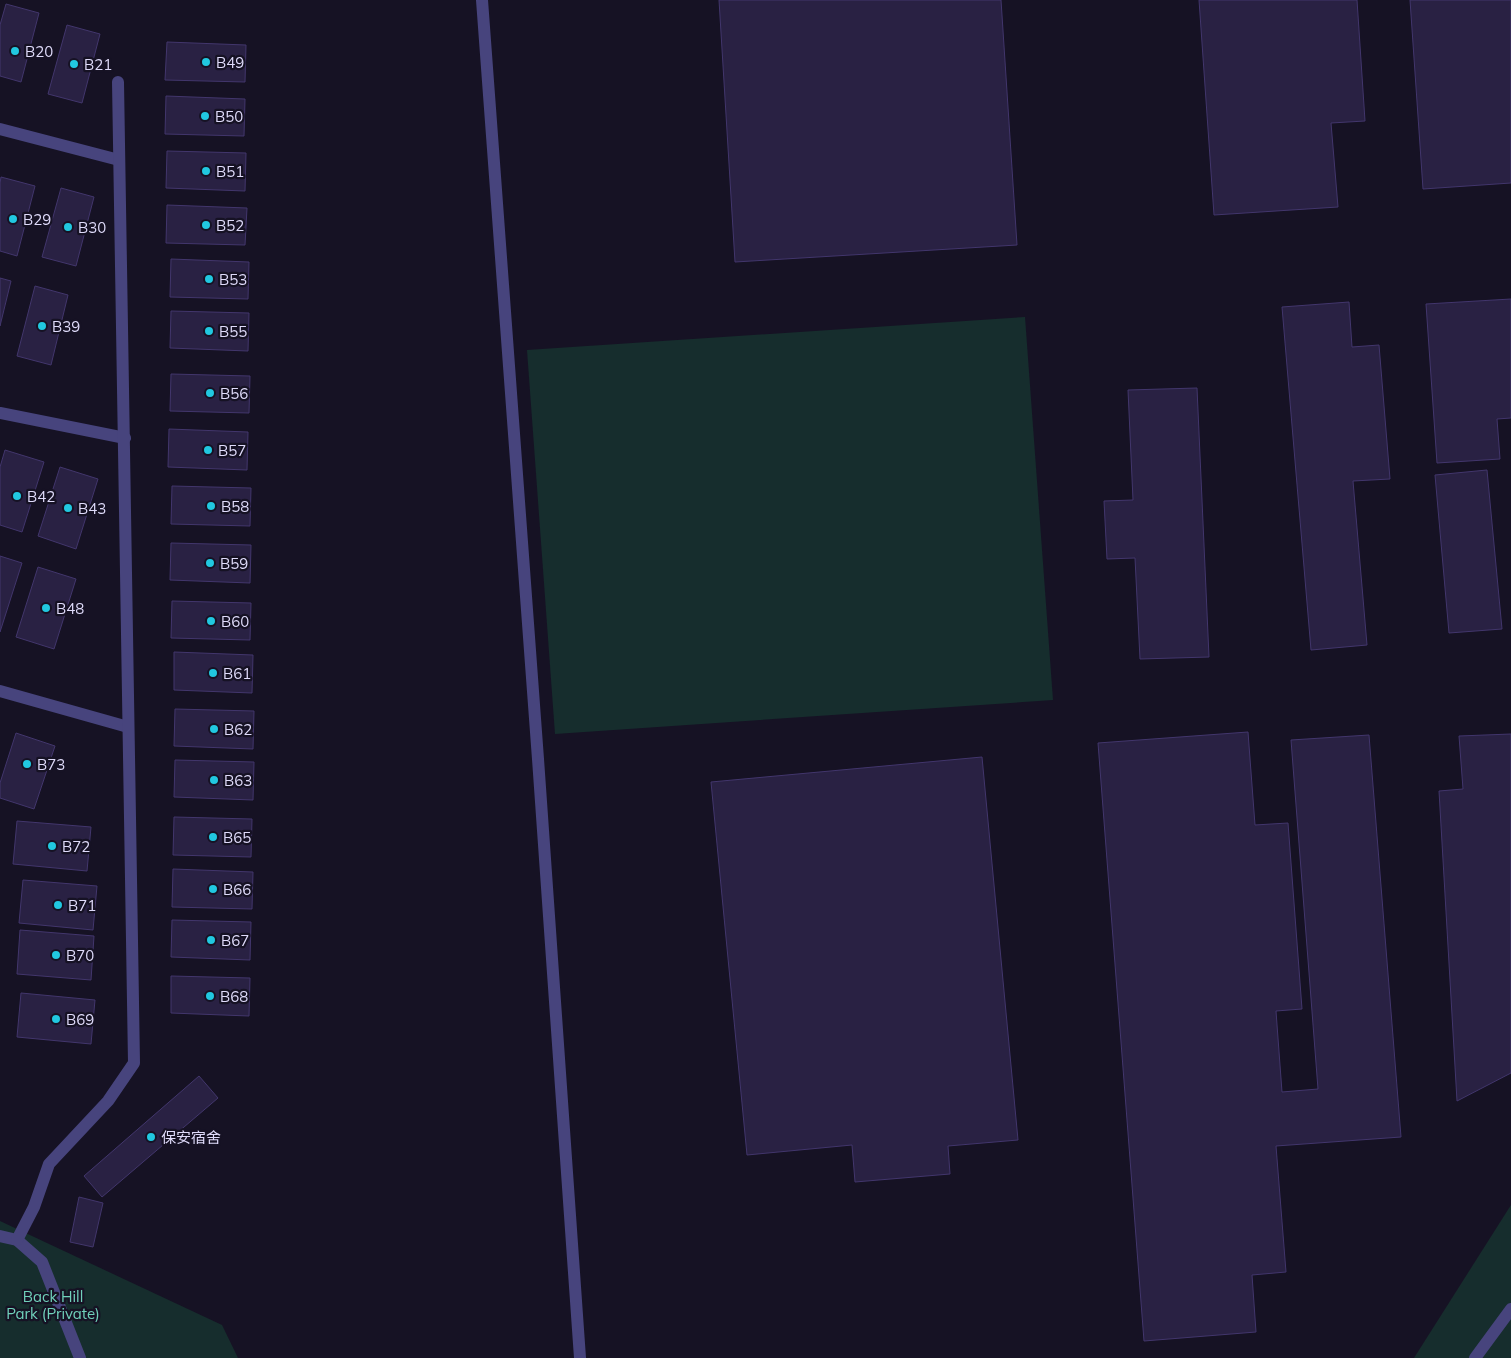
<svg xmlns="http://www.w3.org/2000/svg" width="1511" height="1358" viewBox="0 0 1511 1358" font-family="Mulish,'Noto Sans SC',sans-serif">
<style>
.green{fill:#162d2d}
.building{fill:#292143;stroke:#42366c}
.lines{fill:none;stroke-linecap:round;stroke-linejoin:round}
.minor{stroke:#47447d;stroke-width:12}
.poi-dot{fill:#21c8e0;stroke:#161224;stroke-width:2}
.labels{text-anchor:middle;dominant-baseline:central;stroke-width:4.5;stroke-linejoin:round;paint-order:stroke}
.poi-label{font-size:15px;fill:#dfdbfa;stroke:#161224;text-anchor:start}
.park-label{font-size:15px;fill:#70d1bb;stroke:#161224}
</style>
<rect width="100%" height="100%" fill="#161224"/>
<g class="green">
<path d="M1025,317L1053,700L555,734L527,350Z"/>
<path d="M1511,1205V1358H1414Z"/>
<path d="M0,1221L222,1325L238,1358H0Z"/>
</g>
<g class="building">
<path d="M719,0H1001L1017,245L735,262Z"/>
<path d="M1199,0H1357L1365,121L1331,123L1338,207L1214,215Z"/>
<path d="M1410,0H1511V183L1423,189Z"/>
<path d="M6,4L39,13L21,82L0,76V25Z"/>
<path d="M67,25L100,34L82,103L48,94Z"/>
<path d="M167,42L246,45L245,82L165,80Z"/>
<path d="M166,96L245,99L244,136L165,134Z"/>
<path d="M167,151L246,153L245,191L166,188Z"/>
<path d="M1,177L35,186L17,256L0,251V183Z"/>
<path d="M61,188L94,197L76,266L42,257Z"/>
<path d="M167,205L247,208L245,245L166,243Z"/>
<path d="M171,259L249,262L248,299L170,297Z"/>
<path d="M0,278L11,281L0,326Z"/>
<path d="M35,286L68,295L51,365L17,356Z"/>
<path d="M1511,299V418L1497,419L1500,459L1437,463L1426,304Z"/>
<path d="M1349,302L1352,347L1379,345L1390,479L1353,481L1367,645L1311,650L1282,307Z"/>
<path d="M171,311L249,313L248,351L170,348Z"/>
<path d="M171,374L250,376L249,413L170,411Z"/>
<path d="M1197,388L1209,657L1140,659L1135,558L1107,559L1104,501L1133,500L1128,390Z"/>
<path d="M169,429L248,432L247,470L168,467Z"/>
<path d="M5,450L44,462L22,532L0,525V467Z"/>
<path d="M60,467L98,479L76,549L38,536Z"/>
<path d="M1487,470L1502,629L1449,633L1435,475Z"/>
<path d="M172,486L251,488L250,526L171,524Z"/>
<path d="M171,543L251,545L250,583L170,580Z"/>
<path d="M0,556L22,563L0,632Z"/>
<path d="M38,567L76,579L54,649L16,637Z"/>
<path d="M172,601L251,603L250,640L171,638Z"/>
<path d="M174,652L253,655L252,693L174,690Z"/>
<path d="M175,709L254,711L253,749L174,746Z"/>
<path d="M1248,732L1255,825L1288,823L1302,1009L1276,1011L1282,1092L1318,1089L1291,740L1369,735L1401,1137L1276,1146L1286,1272L1252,1275L1256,1332L1144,1341L1098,743Z"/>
<path d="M16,733L55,746L34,809L0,798V783Z"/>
<path d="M1511,734V1073L1457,1101L1439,791L1463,789L1459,736Z"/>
<path d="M982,757L1018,1140L948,1146L950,1174L855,1182L852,1145L747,1155L711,782Z"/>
<path d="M175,760L254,762L253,800L174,797Z"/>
<path d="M174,817L252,819L251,857L173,855Z"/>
<path d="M17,821L91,827L87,871L13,864Z"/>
<path d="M173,869L253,872L252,909L172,907Z"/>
<path d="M23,880L97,886L93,930L19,923Z"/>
<path d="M172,920L251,922L250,960L171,957Z"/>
<path d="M20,930L94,936L91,980L17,974Z"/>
<path d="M171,976L250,978L249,1016L171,1013Z"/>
<path d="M21,993L95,1000L91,1044L17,1037Z"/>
<path d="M199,1076L218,1098L102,1197L84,1176Z"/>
<path d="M79,1197L103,1203L93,1247L70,1242Z"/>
</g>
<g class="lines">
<g class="minor">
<path d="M482,0L538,759L580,1358"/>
<path d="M0,129L119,160"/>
<path d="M0,413L125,438"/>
<path d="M0,691L128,727"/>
<path d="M0,1236L17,1240L42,1262L80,1358"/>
<path d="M17,1240L34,1207L49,1164L108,1101L134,1063L118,82"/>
<path d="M1475,1358L1511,1309"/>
</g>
</g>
<g class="poi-dot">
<circle cx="15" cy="51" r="5"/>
<circle cx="206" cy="62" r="5"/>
<circle cx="74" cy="64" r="5"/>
<circle cx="205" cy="116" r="5"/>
<circle cx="206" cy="171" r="5"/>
<circle cx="13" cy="219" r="5"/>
<circle cx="206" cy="225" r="5"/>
<circle cx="68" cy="227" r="5"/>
<circle cx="209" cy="279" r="5"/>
<circle cx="42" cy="326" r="5"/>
<circle cx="209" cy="331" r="5"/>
<circle cx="210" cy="393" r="5"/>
<circle cx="208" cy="450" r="5"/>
<circle cx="17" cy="496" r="5"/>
<circle cx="211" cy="506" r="5"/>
<circle cx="68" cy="508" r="5"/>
<circle cx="210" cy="563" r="5"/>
<circle cx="46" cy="608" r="5"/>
<circle cx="211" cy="621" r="5"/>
<circle cx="213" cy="673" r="5"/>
<circle cx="214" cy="729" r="5"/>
<circle cx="27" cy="764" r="5"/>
<circle cx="214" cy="780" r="5"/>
<circle cx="213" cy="837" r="5"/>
<circle cx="52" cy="846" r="5"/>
<circle cx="213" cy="889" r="5"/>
<circle cx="58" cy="905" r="5"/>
<circle cx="211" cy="940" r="5"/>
<circle cx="56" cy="955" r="5"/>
<circle cx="210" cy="996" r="5"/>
<circle cx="56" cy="1019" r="5"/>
<circle cx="151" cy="1137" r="5"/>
</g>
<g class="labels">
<g class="poi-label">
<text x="25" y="51">B20</text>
<text x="216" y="62">B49</text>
<text x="84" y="64">B21</text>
<text x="215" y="116">B50</text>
<text x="216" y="171">B51</text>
<text x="23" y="219">B29</text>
<text x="216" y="225">B52</text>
<text x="78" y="227">B30</text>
<text x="219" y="279">B53</text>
<text x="52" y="326">B39</text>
<text x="219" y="331">B55</text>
<text x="220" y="393">B56</text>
<text x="218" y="450">B57</text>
<text x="27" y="496">B42</text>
<text x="221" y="506">B58</text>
<text x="78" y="508">B43</text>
<text x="220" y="563">B59</text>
<text x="56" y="608">B48</text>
<text x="221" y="621">B60</text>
<text x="223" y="673">B61</text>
<text x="224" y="729">B62</text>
<text x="37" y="764">B73</text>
<text x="224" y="780">B63</text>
<text x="223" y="837">B65</text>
<text x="62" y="846">B72</text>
<text x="223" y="889">B66</text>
<text x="68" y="905">B71</text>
<text x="221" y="940">B67</text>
<text x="66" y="955">B70</text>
<text x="220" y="996">B68</text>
<text x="66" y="1019">B69</text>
<text x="161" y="1137">保安宿舍</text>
</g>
<g class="park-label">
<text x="53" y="1296">Back Hill<tspan x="53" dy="17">Park (Private)</tspan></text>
</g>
</g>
</svg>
